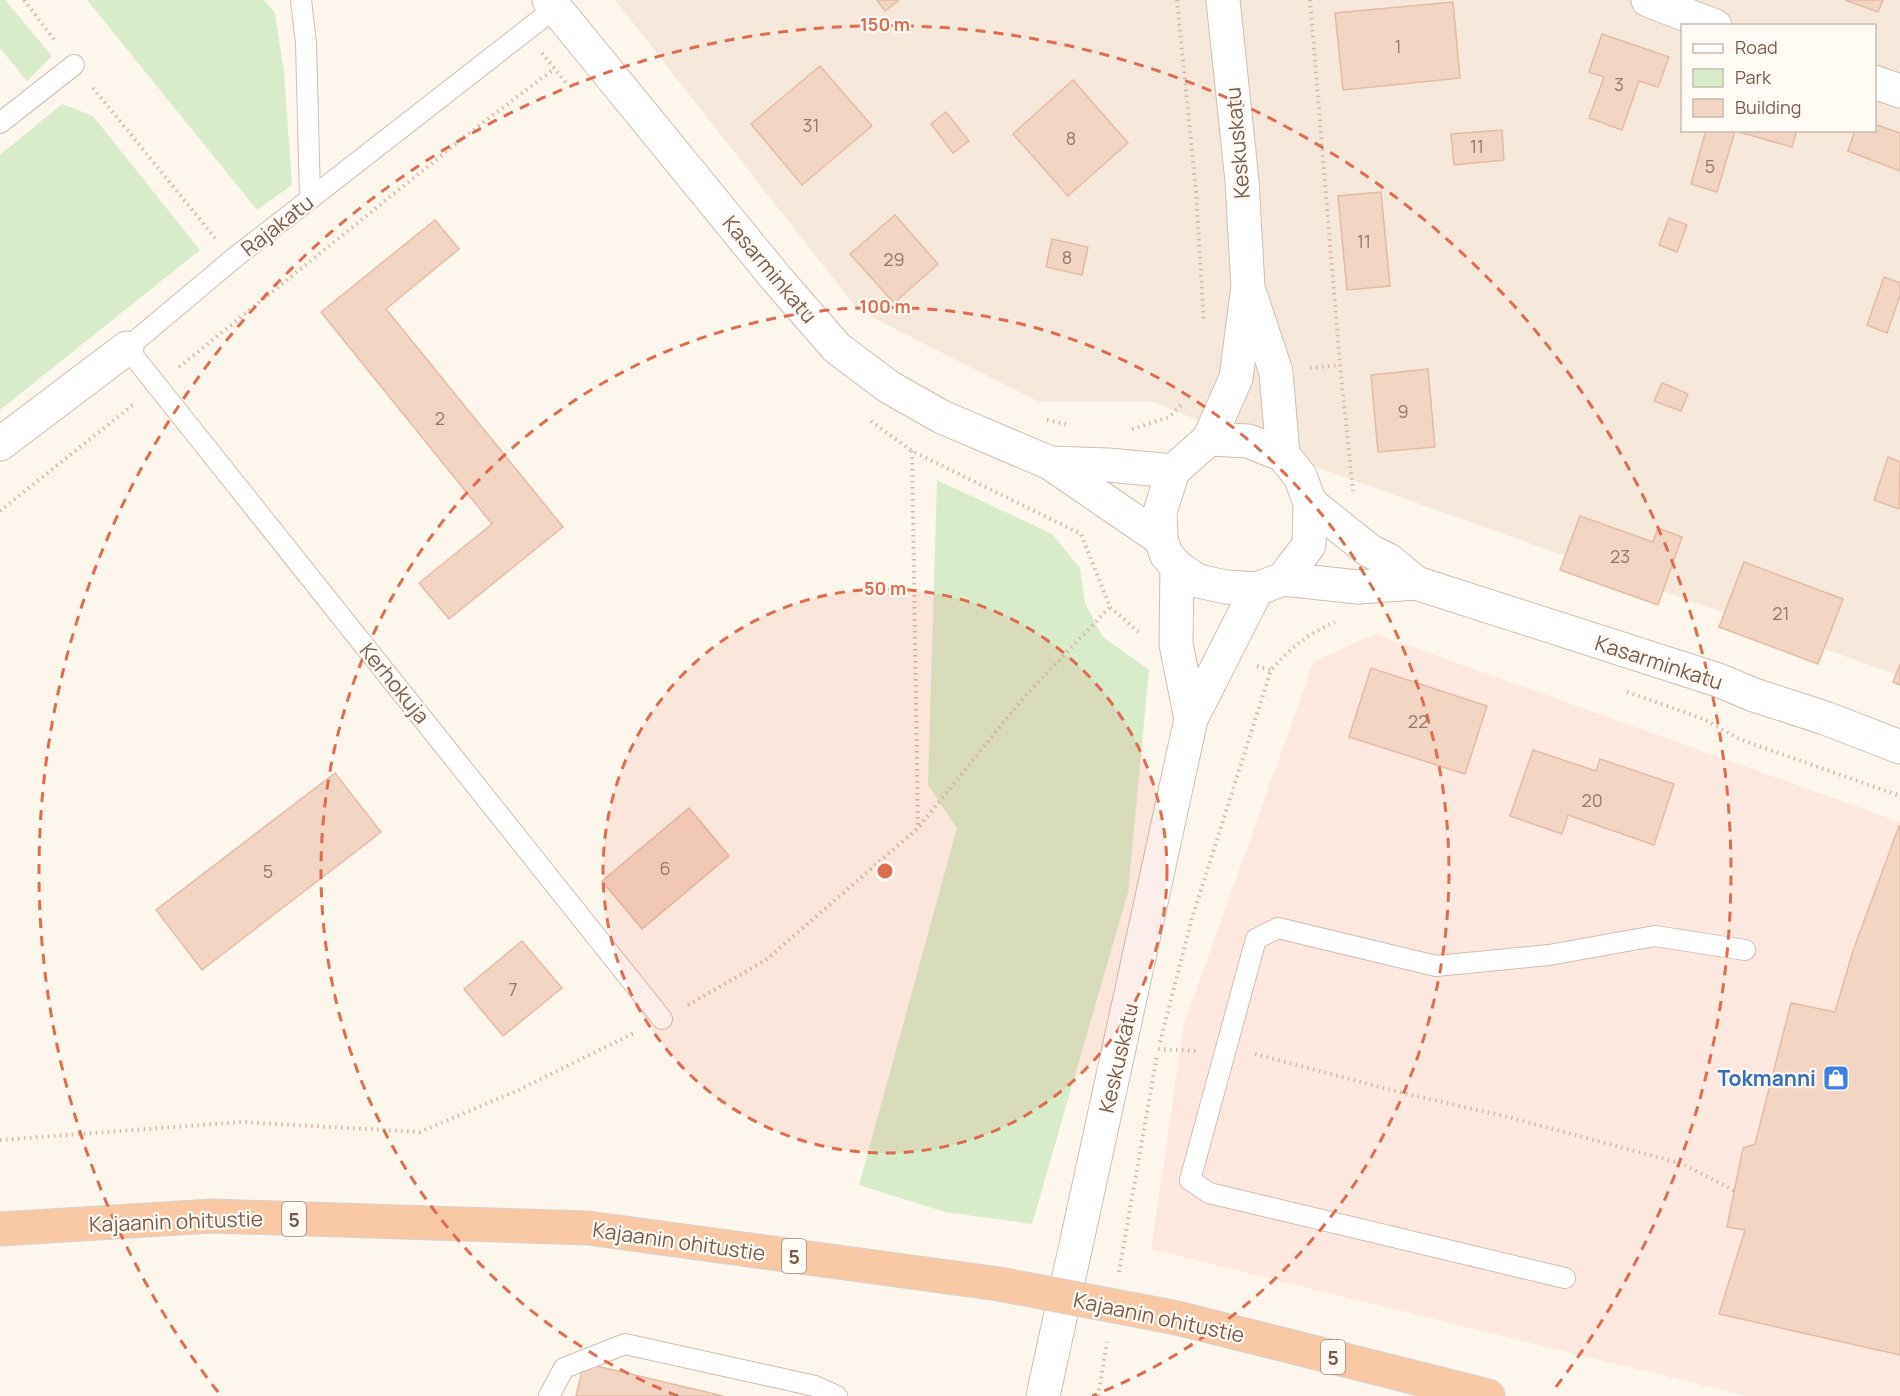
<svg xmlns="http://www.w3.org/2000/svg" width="1900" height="1396" viewBox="0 0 1900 1396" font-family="Manrope,sans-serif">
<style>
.residential{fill:#f5e8da;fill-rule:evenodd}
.commercial{fill:#fde8e0}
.green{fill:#d8ecc9}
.building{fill:#f3d5c3;stroke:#e6bba3;stroke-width:1.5}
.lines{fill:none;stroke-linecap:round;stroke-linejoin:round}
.service-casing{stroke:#d1beb0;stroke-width:22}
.minor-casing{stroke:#d1beb0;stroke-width:35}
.tertiary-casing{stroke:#d1beb0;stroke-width:35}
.trunk-casing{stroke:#dad1cd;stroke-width:35}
.path{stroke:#d9b8a5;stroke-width:4;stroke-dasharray:1.5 4.5;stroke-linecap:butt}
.service{stroke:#fff;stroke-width:20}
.minor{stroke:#fff;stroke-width:33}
.tertiary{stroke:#fff;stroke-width:33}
.trunk{stroke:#f9c8a4;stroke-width:33}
.trunk-bridge-casing{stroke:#dad1cd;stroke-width:35;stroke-linecap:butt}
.trunk-bridge{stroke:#f9c8a4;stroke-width:33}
.ring{fill:none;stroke:#dc6d51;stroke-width:3;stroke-dasharray:10 8}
.labels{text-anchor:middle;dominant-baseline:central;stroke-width:4.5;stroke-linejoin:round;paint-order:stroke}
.number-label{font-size:18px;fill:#987a6a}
.shield{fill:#fffaf3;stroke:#a28b7f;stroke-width:1.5}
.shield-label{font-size:20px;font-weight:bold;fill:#7a5c4d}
.street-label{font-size:21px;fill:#7a5c4d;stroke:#fffaf3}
.shop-label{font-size:21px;font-weight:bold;fill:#366cbe;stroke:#fffaf3;text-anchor:end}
.centre{fill:#dc6d51;stroke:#fffaf3;stroke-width:3}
.ring-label{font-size:18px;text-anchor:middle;font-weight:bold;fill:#dc6d51;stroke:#fffaf3;stroke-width:4.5;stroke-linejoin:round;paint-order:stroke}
</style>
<rect width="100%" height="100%" fill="#fdf6ec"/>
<path class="residential" d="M615,0H1900V676L1283,455L1153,402H1039L858,310ZM1682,26H1874V130H1682Z"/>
<path class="commercial" d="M1376,634L1900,822V1396H1746L1151,1249L1184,1024L1314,661Z"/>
<g class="green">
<path d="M0,0H5L52,56L27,81L0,48Z"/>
<path d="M87,0H264L275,13L284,72L292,185L257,210Z"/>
<path d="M62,104L93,116L200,250L0,410V155Z"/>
<path d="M937,480L1052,534L1080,568L1085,603L1102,636L1149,670L1128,892L1032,1224L945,1212L859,1185L957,828L928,785Z"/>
</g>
<g class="building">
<path d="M877,0H899L885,11Z"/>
<path d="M1845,0H1883L1878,12Z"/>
<path d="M1453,2L1460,78L1343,90L1335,13Z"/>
<path d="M1602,34L1669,57L1658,87L1639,81L1622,130L1589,118L1604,77L1589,72Z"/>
<path d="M820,66L872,126L802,185L751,124Z"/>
<path d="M1073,80L1128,143L1068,196L1013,134Z"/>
<path d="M946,112L969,141L953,153L931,124Z"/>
<path d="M1874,124L1900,133V171L1848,151L1855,130H1874Z"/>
<path d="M1502,130L1504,160L1454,165L1451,134Z"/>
<path d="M1706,130H1797L1792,147L1735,131L1717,192L1691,184Z"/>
<path d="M1381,192L1390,286L1347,290L1338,196Z"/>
<path d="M895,215L938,264L894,303L850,254Z"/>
<path d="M1669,218L1687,225L1677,252L1659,245Z"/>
<path d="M435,220L459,249L386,309L563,527L449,619L419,583L492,524L321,312Z"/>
<path d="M1052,239L1088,247L1082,275L1046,267Z"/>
<path d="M1884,277L1900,283V296L1887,333L1867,325Z"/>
<path d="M1428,369L1435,447L1378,452L1371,375Z"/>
<path d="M1662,383L1688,394L1681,411L1654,401Z"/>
<path d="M1888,457L1900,462L1899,509L1874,500Z"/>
<path d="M1580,516L1653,542L1658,528L1682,537L1658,605L1560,570Z"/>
<path d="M1744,562L1843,599L1818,664L1719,627Z"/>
<path d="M1900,664V685L1893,682Z"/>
<path d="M1371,668L1487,706L1465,774L1349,737Z"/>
<path d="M1533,750L1596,771L1600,759L1674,784L1654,845L1568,815L1562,834L1510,816Z"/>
<path d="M335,773L381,832L202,970L156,910Z"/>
<path d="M689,808L729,856L642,929L602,881Z"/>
<path d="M1899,826L1900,827V1355L1719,1314L1745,1230L1727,1227L1743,1148L1755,1144L1791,1003L1835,1012L1853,951Z"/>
<path d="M522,941L562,988L503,1036L464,989Z"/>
<path d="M584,1363L723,1396H576Z"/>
</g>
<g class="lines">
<defs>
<g id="service">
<path d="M301,0L306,43L310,198"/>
<path d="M555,8L233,259L127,348L662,1019"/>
<path d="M0,123L74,65"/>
<path d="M1565,1278L1209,1193L1190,1180L1256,939L1278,928L1436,966L1549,955L1655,936L1745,950"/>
<path d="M549,1396L564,1368L625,1344L815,1386L837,1396"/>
</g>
<g id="minor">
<path d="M1648,0L1715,26"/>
<path d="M1874,82L1900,91"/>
<path d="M0,444L127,348"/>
</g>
<g id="tertiary">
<path d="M549,0L776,278L837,348L889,387L942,417L1050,463L1161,539"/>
<path d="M1250,294L1276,372L1283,455"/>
<path d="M1209,439L1248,441L1283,455L1300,476L1310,503L1309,545L1283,579L1257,589L1226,587L1198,581L1177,567L1166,554L1161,539L1160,512L1173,471Z"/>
<path d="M1209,439L1236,378L1248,287L1242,181L1223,0"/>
<path d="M1050,463L1108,465L1173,471"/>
<path d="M1310,503L1370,551L1390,561L1416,583L1718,680L1754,695L1825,718L1900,747"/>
<path d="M1177,567L1176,644L1191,719"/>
<path d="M1283,579L1358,587L1416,583"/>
<path d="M1043,1396L1191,719L1257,589"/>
</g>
<g id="trunk">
<path d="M0,1229L212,1216L588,1228L999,1284"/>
<path d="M1177,1318L1488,1396"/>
</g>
</defs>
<use href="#service" class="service-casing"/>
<use href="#minor" class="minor-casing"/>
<use href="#tertiary" class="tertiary-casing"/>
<use href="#trunk" class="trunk-casing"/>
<g class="path">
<path d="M24,0L56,42"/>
<path d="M1177,0L1196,192L1204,323"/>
<path d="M1310,0L1340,365L1353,491"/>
<path d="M542,53L567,84"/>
<path d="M93,88L215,238"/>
<path d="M179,367L468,134L554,69"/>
<path d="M1310,368L1340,365"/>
<path d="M1047,420L1069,425"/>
<path d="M871,421L912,451L1081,534L1110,607L1141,634"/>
<path d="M1132,429L1169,417L1183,403"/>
<path d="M912,451L918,828"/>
<path d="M0,511L134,404"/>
<path d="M1257,666L1271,670"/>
<path d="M1627,692L1704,719L1739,739L1900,796"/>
<path d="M688,1005L766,960L918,828L1024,697L1110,607"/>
<path d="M1160,1042L1192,918L1271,670C1291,648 1307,634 1335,622"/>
<path d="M1158,1049L1196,1051"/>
<path d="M1255,1054L1403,1093L1508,1117L1683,1164L1735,1191"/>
<path d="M0,1140L241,1122L420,1132L514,1092L636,1032"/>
<path d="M1119,1272L1157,1055"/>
<path d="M1098,1396L1107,1342"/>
</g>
<use href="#service" class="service"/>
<use href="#minor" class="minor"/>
<use href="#tertiary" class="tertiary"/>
<use href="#trunk" class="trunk"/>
<defs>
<path id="trunk-bridge" d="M999,1284L1177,1318"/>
</defs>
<use href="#trunk-bridge" class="trunk-bridge-casing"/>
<use href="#trunk-bridge" class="trunk-bridge"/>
</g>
<circle cx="885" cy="871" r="282" fill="#dc6d51" fill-opacity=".12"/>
<g class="ring">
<circle cx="885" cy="871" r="282"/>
<path d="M678 1396A564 564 0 1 1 1092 1396"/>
<path d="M218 1392A846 846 0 1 1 1552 1392"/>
</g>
<defs>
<symbol id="shop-square" viewBox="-11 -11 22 22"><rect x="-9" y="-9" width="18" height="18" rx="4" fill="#3f7fe0" stroke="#fffaf3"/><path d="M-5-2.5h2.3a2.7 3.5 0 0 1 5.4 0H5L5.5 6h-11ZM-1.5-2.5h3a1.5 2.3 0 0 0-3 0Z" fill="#fff"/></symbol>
</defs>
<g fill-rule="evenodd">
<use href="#shop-square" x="1821" y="1063" width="30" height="30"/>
</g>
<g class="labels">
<g class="number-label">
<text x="1398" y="46">1</text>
<text x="1619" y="84">3</text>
<text x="811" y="125">31</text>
<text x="1071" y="138">8</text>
<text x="1477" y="146">11</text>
<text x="1710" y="166">5</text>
<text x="1364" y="241">11</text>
<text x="1067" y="257">8</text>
<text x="894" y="259">29</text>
<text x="1403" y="411">9</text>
<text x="440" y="418">2</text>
<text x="1620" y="556">23</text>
<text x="1781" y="613">21</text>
<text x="1418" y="721">22</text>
<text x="1592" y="800">20</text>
<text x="665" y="868">6</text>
<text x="268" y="871">5</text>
<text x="513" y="989">7</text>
</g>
<g class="shield">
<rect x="282" y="1202" width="24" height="34" rx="4.5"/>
<rect x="782" y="1239" width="24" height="34" rx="4.5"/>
<rect x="1321" y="1340" width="24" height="34" rx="4.5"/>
</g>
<g class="shield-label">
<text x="294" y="1219">5</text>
<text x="794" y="1256">5</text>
<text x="1333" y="1357">5</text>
</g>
<g class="street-label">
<text transform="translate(1237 143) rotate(-95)">Keskuskatu</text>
<text transform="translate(277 225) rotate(-38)">Rajakatu</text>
<text transform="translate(770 269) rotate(50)">Kasarminkatu</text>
<text transform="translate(1659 662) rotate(18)">Kasarminkatu</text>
<text transform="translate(395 683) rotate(51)">Kerhokuja</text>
<text transform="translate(1118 1058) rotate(-77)">Keskuskatu</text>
<text transform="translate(176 1221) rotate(-2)">Kajaanin ohitustie</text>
<text transform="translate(679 1241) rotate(8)">Kajaanin ohitustie</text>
<text transform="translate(1159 1317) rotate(12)">Kajaanin ohitustie</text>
</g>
<g class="shop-label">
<text x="1816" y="1078">Tokmanni</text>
</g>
</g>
<circle cx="885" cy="871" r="9" class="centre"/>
<g class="ring-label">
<text x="885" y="31">150 m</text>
<text x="885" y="313">100 m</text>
<text x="885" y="595">50 m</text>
</g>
<rect x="1681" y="24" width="195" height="108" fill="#fffaf3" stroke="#cabbb1" stroke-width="1.5"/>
<rect x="1693" y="44" width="30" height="9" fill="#ffffff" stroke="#cabbb1" stroke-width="1.5"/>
<text x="1735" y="54" font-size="18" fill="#7a5c4d">Road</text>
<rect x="1693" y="69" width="30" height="18" fill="#d8ecc9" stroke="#cabbb1" stroke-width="1.5"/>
<text x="1735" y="84" font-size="18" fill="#7a5c4d">Park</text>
<rect x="1693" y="99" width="30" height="18" fill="#f3d5c3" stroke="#cabbb1" stroke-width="1.5"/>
<text x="1735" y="114" font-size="18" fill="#7a5c4d">Building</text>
</svg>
